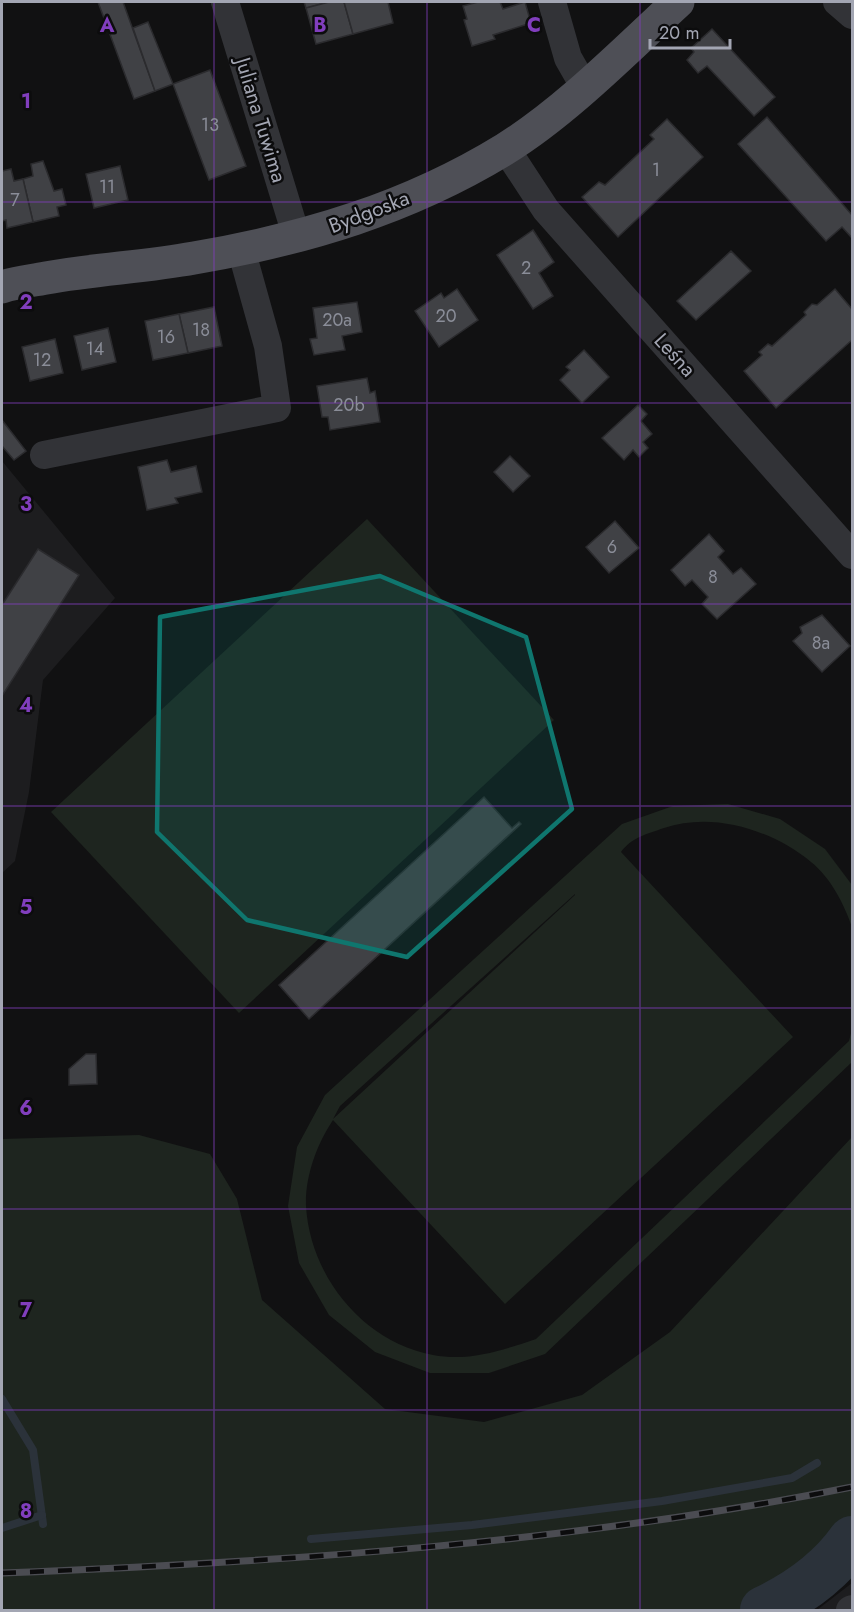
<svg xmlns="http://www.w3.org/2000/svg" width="854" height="1612" viewBox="0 0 854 1612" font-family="Jost,sans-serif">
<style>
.built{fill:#1d1d1f}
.green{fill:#1e251f;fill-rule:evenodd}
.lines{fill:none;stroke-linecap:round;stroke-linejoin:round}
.stream{stroke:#2b323a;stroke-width:8}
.river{stroke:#2b323a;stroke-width:48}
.building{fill:#404145;stroke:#2b2b2e;stroke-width:1.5}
.minor{stroke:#323337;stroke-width:28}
.major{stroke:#4e4f56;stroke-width:33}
.rail-casing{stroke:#4b4c52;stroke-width:7}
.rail{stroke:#0c0c0d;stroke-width:4.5;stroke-dasharray:14;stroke-linecap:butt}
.marked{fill:#0f766e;fill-opacity:0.2;stroke:#0f766e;stroke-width:4.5;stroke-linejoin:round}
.grid{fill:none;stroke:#813ebd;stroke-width:1.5;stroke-opacity:0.55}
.labels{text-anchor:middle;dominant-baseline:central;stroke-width:5;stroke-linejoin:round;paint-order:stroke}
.number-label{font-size:18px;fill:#8a8d98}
.street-label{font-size:21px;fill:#a3a6b3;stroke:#0c0c0d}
.grid-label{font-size:20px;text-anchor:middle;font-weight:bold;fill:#813ebd;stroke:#0c0c0d;stroke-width:5;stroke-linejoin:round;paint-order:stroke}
</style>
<rect width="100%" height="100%" fill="#111112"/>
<g class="built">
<path d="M2,461L115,598L43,680L29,792L15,861L2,873Z"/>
<path d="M852,1583V1610H817Z"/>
</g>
<g class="green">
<path d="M367,519L554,720L239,1013L51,812Z"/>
<path d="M728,804L780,819L825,849L852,885V927C844,904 831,878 811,862C772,830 713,811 664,828C647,834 632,837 621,852L793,1037L505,1304L333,1120C317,1144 305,1176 306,1206C310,1276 363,1342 433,1355C469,1362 503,1350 536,1339L849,1041L852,1029V1062L545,1354L489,1373H430L375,1352L329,1315L299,1263L288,1206L297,1147L325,1095L622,824L673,806ZM575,894V895L333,1119L340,1106Z"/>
<path d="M139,1135L210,1154L237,1199L262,1300L385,1409L484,1422L582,1395L670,1332L852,1137V1570L782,1610H2V1139Z"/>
</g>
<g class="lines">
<g class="stream">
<path d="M2,1399L33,1450L43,1524"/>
<path d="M2,1528L42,1515"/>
<path d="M311,1539L472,1525L662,1501L792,1478L817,1463"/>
</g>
<path class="river" d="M764,1610C798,1594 830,1571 852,1540"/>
</g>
<g class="building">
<path d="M98,2H123L155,91L134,99Z"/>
<path d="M304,2H329L306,8Z"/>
<path d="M329,2H344L353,34L316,44L306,8Z"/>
<path d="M344,2H388L393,23L353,34Z"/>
<path d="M478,2H500L503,9L525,2L531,23L493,35L495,39L472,46L464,20L467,19L463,6Z"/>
<path d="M148,22L173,84L155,91L133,28Z"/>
<path d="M712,29L775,97L754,116L707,66L698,73L687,60L694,52L691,48Z"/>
<path d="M210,70L246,166L209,180L173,84Z"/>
<path d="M767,117L852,215V238L842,227L826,241L738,144Z"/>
<path d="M667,119L703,157L618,237L582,197L599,182L605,185L654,139L650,135Z"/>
<path d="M43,161L54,191L62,189L66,205L57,207L59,216L33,222L23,179L33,176L31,164Z"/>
<path d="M120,166L128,200L94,208L86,174Z"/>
<path d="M11,169L14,181L23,179L33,222L7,228L6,220L2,221V171Z"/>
<path d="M533,230L554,262L539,273L553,296L533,309L497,255Z"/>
<path d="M731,251L751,271L696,320L677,301Z"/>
<path d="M457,289L478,320L439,347L415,311L441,293L444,298Z"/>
<path d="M835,289L852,309V340L776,408L744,371L762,355L759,352L768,344L772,346L806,315L804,312L812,304L817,305Z"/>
<path d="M357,302L362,332L342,336L345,350L314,355L310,339L317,338L313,308Z"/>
<path d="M214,307L222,346L188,353L179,314Z"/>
<path d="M179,314L188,353L153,360L145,321Z"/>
<path d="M108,328L116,362L82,370L74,336Z"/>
<path d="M55,339L63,373L30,381L22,347Z"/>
<path d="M584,350L609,377L582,403L560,380L570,370L566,367Z"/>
<path d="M367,378L370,393L375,391L380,422L330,430L328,417H322L317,386Z"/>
<path d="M638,405L647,414L641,421L652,434L643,442L648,448L639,457L633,450L624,460L602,438Z"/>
<path d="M2,420L26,451L14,460L2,446Z"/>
<path d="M510,456L530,476L513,492L494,472Z"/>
<path d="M167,460L171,472L196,466L202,492L175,498L178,503L147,510L138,467Z"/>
<path d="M615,521L639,548L609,573L586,547Z"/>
<path d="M709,534L724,551L718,557L733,574L741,568L756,584L717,619L702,604L708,597L692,580L685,586L671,570Z"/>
<path d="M38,549L79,575L2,696V605Z"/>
<path d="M822,615L850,646L822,672L793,641L802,633L800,627Z"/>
<path d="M484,797L512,828L519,822L521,824L309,1019L279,985Z"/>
<path d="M86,1054H96L97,1084L69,1085V1069Z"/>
</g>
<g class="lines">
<g class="minor">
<path d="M225,2L297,238"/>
<path d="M552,2L568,58L584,86"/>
<path d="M837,2L852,15"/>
<path d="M506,149L546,210L852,555"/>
<path d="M44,455L277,408L268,346L241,249"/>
<path d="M850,1610L852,1609"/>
</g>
<path class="major" d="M2,287C16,282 31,281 46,278C95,269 145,267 194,258C305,239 409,208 505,149C565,112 626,50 678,2"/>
<defs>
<path id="rail" d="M2,1573C287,1562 572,1543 852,1487"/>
</defs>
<use href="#rail" class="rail-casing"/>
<use href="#rail" class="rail"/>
</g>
<path class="marked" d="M380,576L526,637L572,809L407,957L247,920L157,832L160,617Z"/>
<path class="grid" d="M214,2V1610M427,2V1610M640,2V1610M2,202H852M2,403H852M2,604H852M2,806H852M2,1008H852M2,1209H852M2,1410H852"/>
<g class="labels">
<g class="number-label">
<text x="210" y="125">13</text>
<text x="656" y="170">1</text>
<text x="107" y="187">11</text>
<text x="15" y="200">7</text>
<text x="526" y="268">2</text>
<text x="446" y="316">20</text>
<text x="337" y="320">20a</text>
<text x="201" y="330">18</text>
<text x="166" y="337">16</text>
<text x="95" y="349">14</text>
<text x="42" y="360">12</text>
<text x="349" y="405">20b</text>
<text x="612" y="547">6</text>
<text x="713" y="577">8</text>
<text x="821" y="643">8a</text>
</g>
<g class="street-label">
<text transform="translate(261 120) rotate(73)">Juliana Tuwima</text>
<text transform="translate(369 212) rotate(-21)">Bydgoska</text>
<text transform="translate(675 355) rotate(48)">Leśna</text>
</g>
</g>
<g class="grid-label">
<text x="107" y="32">A</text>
<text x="320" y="32">B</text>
<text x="534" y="32">C</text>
<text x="26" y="108">1</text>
<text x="26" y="309">2</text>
<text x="26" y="511">3</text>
<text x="26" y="712">4</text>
<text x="26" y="914">5</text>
<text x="26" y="1115">6</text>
<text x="26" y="1317">7</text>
<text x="26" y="1518">8</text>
</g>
<rect width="854" height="1612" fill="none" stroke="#a3a6b3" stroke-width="6"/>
<path d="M650 39v9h80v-9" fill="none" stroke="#a3a6b3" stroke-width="3"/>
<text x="659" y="39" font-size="18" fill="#a3a6b3" stroke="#0c0c0d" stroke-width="4.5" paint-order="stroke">20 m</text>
</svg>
